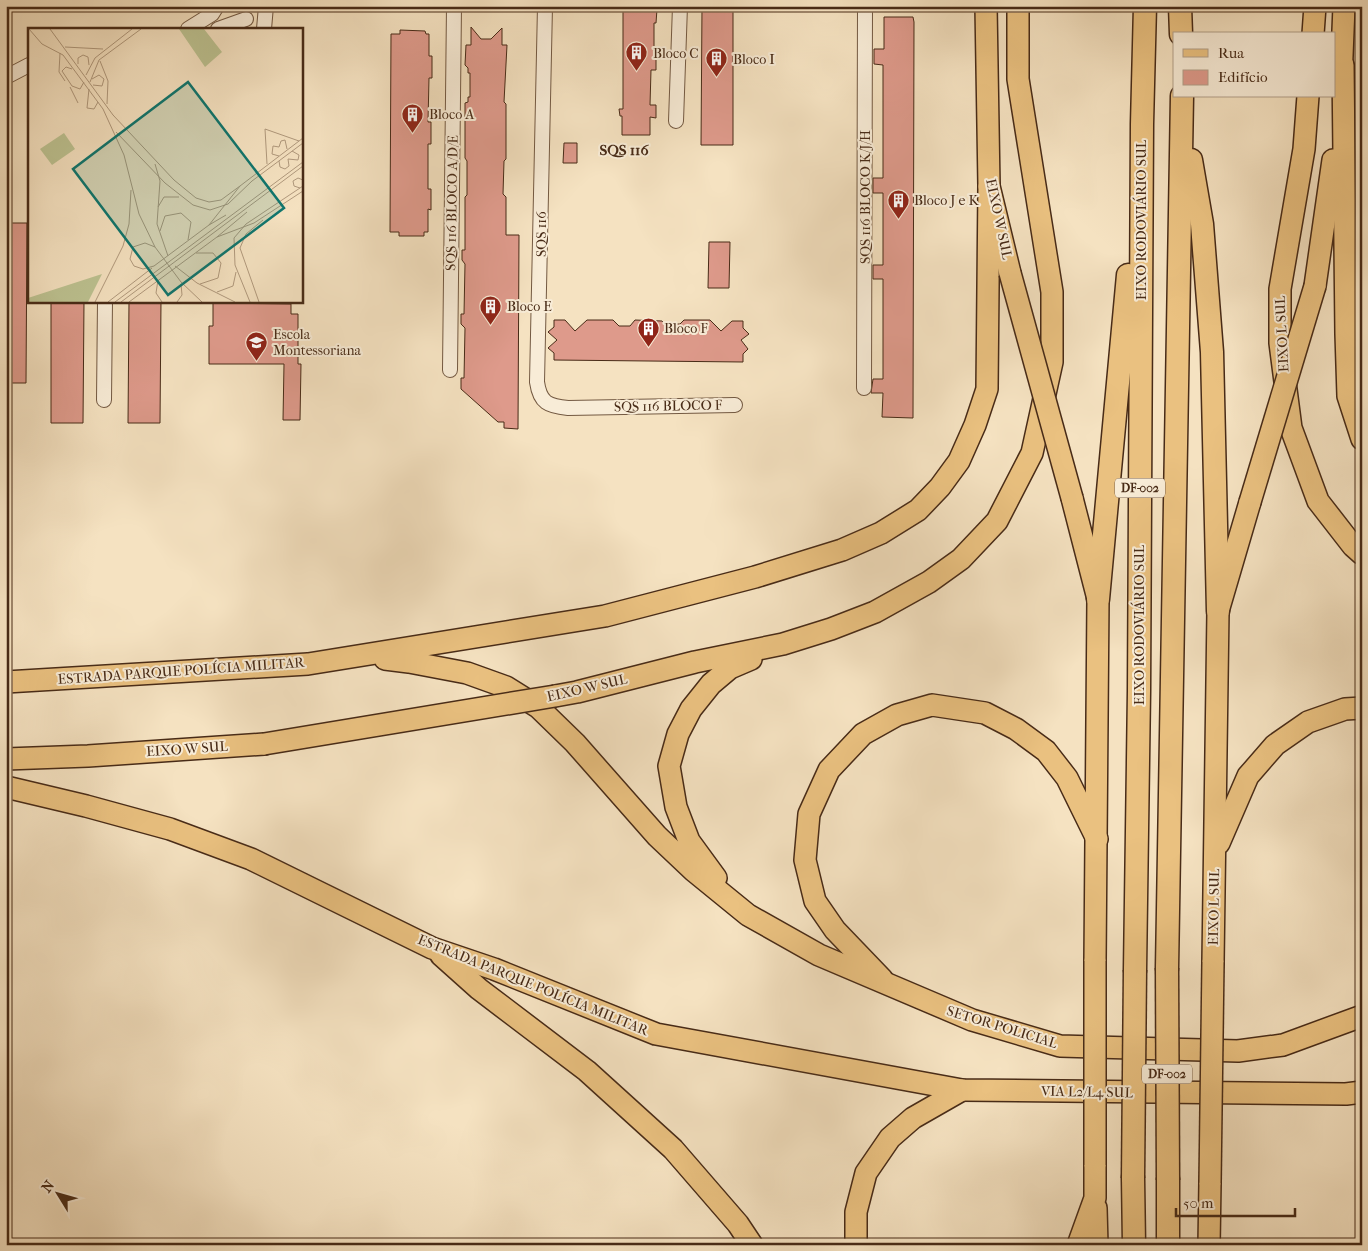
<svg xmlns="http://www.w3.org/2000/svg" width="1368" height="1251" viewBox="0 0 1368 1251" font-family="'IM FELL French Canon',serif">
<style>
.building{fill:#de9a8b;stroke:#482b17}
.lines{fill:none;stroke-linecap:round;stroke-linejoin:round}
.minor-casing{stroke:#735942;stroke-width:16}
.primary-casing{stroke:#482b17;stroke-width:24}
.trunk-casing{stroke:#482b17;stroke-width:25}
.minor{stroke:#f8ecd7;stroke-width:14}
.primary{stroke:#eac180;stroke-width:21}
.trunk{stroke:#eac180;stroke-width:22}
.primary-bridge-casing{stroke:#482b17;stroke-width:24;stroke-linecap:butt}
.trunk-bridge-casing{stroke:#482b17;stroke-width:25;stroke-linecap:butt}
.primary-bridge{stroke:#eac180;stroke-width:21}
.trunk-bridge{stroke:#eac180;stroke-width:22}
.labels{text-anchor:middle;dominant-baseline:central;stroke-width:4;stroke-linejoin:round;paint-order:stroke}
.shield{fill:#f8ecd7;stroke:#7d6551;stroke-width:1}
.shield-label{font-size:12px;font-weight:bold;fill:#482b17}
.poi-label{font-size:14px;fill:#482b17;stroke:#f8ecd7;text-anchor:start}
.street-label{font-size:14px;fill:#482b17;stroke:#f8ecd7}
.neighbourhood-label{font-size:15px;font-weight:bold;fill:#482b17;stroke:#f8ecd7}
.inset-road{fill:none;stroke:#b0997d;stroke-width:1}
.view{fill:#0f766e;fill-opacity:0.15;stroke:#0f766e;stroke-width:2.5}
.inset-edge{fill:none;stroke:#482b17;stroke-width:2.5}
</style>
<rect width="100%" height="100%" fill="#f5e2c1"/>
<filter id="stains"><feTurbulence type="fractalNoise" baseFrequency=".004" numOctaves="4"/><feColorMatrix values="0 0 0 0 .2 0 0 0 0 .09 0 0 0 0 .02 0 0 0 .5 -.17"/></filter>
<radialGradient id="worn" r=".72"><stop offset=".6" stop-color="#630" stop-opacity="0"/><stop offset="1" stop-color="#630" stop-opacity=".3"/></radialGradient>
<g class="building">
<path d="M623,6H655V9H657L656,23H654V57H656V70H651L650,105H656V118L650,117V135H622V116H620L619,109H623Z"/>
<path d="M702,6H733V145H701Z"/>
<path d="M884,17H913L914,22L913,418L882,417L883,393H871L873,379H883V279H873V265H883V193H873V178H883V65L874,64V49H884Z"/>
<path d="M471,27L481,39H491L502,28V45H507L504,102L506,104V159L504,161L503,194L506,197V235H519L518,429L504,428V422H498L461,389V378H464L465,328L461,324V314H464L465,264L462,260V250H465V197L467,195V161L465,158V103L468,102V97H470V73H468V68L465,65L466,45H471Z"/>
<path d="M400,30L425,31L426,34H429V56H432V78H429L428,122H431V144H428V189H431V210L428,209V232H424V236H399V232H390L391,34H400Z"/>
<path d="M564,143H577V163H563Z"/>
<path d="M6,223H27L26,383H6Z"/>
<path d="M709,242H730L729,288H708Z"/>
<path d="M51,301H84L83,423H51Z"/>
<path d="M129,301H161L160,423H128Z"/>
<path d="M213,303L291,304V314H298V364H301L300,420H283L284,364H209V326H213Z"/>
<path d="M554,320H565L575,331L587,320H613L619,326H630L635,320L662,321L665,324H680L684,320H710L721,331L732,321H743V328L749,334L741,340L748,349L743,354V362L554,360V353L548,348L557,340L548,332L554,327Z"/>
</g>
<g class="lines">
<defs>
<g id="minor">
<path d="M545,6L537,382C540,403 548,406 568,408L735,405"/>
<path d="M188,29L212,14L217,6"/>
<path d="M218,29L246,19"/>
<path d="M264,29L266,6"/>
<path d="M6,77L29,65"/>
<path d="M676,121L680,6"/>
<path d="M450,370L454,6"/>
<path d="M864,388L865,6"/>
<path d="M104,400L105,301"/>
</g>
<g id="primary">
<path d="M986,6L989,186L1010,273"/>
<path d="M1313,34L1315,6"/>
<path d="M1343,65L1346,334L1348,396L1362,439"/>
<path d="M1341,80L1344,6"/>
<path d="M1308,96L1304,149L1280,289V343L1291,428L1318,501L1353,546L1362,554"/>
<path d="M1315,286L1333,160"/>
<path d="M1072,498L1098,599L1095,961"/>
<path d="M385,659L409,662L467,673L506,687L538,707L575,743L657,836L694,871L748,915L819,955L972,1020L1060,1046L1238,1051L1283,1045L1362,1016"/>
<path d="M6,682L308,664L605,616L755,577L842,550L881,533L918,510L940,487L959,461L975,425L987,389L989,186"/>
<path d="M555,696L577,692L695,662L783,644L831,629L875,612L929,582L961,559L997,521L1032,453L1052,362V292L1018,79V6"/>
<path d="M6,759L88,756L264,744"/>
<path d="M6,787L86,806L170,829L251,859L432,948L494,969L656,1034L962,1090L1346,1094L1362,1092"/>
<path d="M1219,843L1248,776L1275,745L1308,722L1345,709L1362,708"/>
<path d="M716,878L689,841L676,807L669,766L678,734L691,709L711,684L730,668L751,659"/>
<path d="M441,955L479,989L587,1071L673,1149L738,1224L752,1245"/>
<path d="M1213,962L1218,611L1250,502"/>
<path d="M882,979L835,930L815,901L805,860L809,814L829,770L863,734L897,715L932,705L985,713L1016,729L1046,751L1067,778L1097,839"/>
<path d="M1096,1208L1097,1245"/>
<path d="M856,1245V1212L866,1173L890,1138L913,1118L962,1090"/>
<path d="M1078,1245L1095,1198V1165"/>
<path d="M1209,1245L1210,1183"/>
</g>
<g id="trunk">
<path d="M1180,6L1181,34"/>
<path d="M1191,160L1202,224L1212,352L1218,611"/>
<path d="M1098,599L1128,275"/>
<path d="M1167,968L1182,96"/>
<path d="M1135,970L1139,691L1142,124L1145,6"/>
<path d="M1133,1178L1134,1245"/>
<path d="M1168,1180V1245"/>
</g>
</defs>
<use href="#minor" class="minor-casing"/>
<use href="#primary" class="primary-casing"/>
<use href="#trunk" class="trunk-casing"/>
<use href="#minor" class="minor"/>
<use href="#primary" class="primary"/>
<use href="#trunk" class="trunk"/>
<defs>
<g id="primary-bridge">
<path d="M1010,273L1072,498"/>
<path d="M1250,502L1315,286"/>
<path d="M264,744L555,696"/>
<path d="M1095,1165V961"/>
<path d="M1210,1183L1213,962"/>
</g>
<g id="trunk-bridge">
<path d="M1167,968L1168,1180"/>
<path d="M1133,1178L1135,970"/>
</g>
</defs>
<use href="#primary-bridge" class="primary-bridge-casing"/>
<use href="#trunk-bridge" class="trunk-bridge-casing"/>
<use href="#primary-bridge" class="primary-bridge"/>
<use href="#trunk-bridge" class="trunk-bridge"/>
</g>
<defs>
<symbol id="building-pin" viewBox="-11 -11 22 30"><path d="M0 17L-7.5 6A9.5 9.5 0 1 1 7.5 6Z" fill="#8f2418" stroke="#f8ecd7"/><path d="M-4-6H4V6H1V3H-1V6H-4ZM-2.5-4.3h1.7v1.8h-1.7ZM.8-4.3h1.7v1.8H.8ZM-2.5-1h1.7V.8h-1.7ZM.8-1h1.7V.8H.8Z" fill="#fff"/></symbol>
<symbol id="school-pin" viewBox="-11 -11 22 30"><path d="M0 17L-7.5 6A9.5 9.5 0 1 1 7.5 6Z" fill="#8f2418" stroke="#f8ecd7"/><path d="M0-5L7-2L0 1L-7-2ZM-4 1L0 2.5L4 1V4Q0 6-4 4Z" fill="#fff"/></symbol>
</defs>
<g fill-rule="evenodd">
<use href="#building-pin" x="624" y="40" width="25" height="34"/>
<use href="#building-pin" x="704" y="46" width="25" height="34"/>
<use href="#building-pin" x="400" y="102" width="25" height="34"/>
<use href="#building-pin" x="886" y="188" width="25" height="34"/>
<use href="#building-pin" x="478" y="294" width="25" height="34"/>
<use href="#building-pin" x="636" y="316" width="25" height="34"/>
<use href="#school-pin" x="244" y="330" width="25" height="34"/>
</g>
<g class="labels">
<g class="shield">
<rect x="1115" y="478.5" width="50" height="19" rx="4"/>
<rect x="1142" y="1064.5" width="50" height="19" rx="4"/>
</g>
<g class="shield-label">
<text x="1140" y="488">DF-002</text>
<text x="1167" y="1074">DF-002</text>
</g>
<g class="poi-label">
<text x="653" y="53">Bloco C</text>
<text x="733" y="59">Bloco I</text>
<text x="429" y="114">Bloco A</text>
<text x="914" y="200">Bloco J e K</text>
<text x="507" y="306">Bloco E</text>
<text x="664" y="328">Bloco F</text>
<text x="273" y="334">Escola<tspan x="273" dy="16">Montessoriana</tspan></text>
</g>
<g class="street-label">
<text transform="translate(865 197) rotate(-90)">SQS 116 BLOCO K/J/H</text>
<text transform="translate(452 203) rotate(-89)">SQS 116 BLOCO A/D/E</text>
<text transform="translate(999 219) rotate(78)">EIXO W SUL</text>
<text transform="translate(1141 220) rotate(-90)">EIXO RODOVIÁRIO SUL</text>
<text transform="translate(541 234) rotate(-90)">SQS 116</text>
<text transform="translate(1282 334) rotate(-93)">EIXO L SUL</text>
<text transform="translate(668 406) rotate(-1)">SQS 116 BLOCO F</text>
<text transform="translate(1139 625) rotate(-90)">EIXO RODOVIÁRIO SUL</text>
<text transform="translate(181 671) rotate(-4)">ESTRADA PARQUE POLÍCIA MILITAR</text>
<text transform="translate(587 688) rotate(-13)">EIXO W SUL</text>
<text transform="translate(187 749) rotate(-4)">EIXO W SUL</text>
<text transform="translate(1214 907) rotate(-89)">EIXO L SUL</text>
<text transform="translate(533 985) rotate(22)">ESTRADA PARQUE POLÍCIA MILITAR</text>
<text transform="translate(1002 1027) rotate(17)">SETOR POLICIAL</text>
<text transform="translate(1087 1092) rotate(1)">VIA L2/L4 SUL</text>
</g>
<g class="neighbourhood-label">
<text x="624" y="150">SQS 116</text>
</g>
</g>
<g transform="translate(28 28)">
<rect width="275" height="275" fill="#f5e2c1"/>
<path d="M151,1H176L194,24L177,39ZM74,246L60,274H0V270Z" fill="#bdc392"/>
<path d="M36,105L47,121L24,137L12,121Z" fill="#bdc392"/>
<path class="inset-road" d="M1,1L14,16L35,27L75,81L96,127L111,186L127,219L153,254L174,274M22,1L85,87L146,152L168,170L181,174L193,172L212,158M37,19L75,21M32,25L31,44L37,53M72,33L80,53L79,76M50,36V30L55,27L60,29L61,37M44,41L38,39L34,43L44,58L52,61L56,54M58,47L67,30L104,1M64,51L71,47L76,51L74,58L65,57M62,54L71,32L113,1M42,59L50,75M61,61L59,80L66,81L70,74M237,101L239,136M237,101L271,113M88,104L137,155L165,177L182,182L200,176L224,153L275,115M251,128L244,126L245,118L251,119L253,113L257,112L259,121M251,133L252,139L257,141L261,138L260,131L270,132L271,127L264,123M127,136L132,153L129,196L140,228M272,160L266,158L265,153L270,150L275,152M130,179L136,169H151M181,197L198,187M132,203L137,188L153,185L163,194L160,212M189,209L219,184M127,219L117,215L105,219L102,231L106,238L115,241L126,238L181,197L212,158L275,110M168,225H185L193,235L190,250L172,256M147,238L169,255L207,274M130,252L128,265L134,274M189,264L205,258L208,244M67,274L95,218L101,196L103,162M80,274L124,240M87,274L275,134M93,274L275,138M101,274L189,209L226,195L275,163M149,274L154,267L153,256M222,274L207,237L206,210L218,196L275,158M231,274L212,220L218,206L235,192"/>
<path class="view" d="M160,54L256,180L140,267L45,141Z"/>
<rect width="275" height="275" class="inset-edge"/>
</g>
<rect width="1368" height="1251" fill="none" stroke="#f5e2c1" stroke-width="25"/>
<rect x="8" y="8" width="1353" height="1236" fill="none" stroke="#482b17" stroke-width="2.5"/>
<rect x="12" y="12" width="1343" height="1226" fill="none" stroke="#482b17"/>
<rect x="1173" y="32" width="162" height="65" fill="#f8ecd7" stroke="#b29f8a"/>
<rect x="1183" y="49" width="25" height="8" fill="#eac180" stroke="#b29f8a"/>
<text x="1218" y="58" font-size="15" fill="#482b17">Rua</text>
<rect x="1183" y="70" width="25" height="15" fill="#de9a8b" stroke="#b29f8a"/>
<text x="1218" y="82" font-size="15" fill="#482b17">Edifício</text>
<g transform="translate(58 1194) rotate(307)" stroke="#f8ecd7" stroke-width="4" paint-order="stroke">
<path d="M0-4L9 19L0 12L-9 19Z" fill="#482b17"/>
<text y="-8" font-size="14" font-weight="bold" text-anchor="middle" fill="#482b17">N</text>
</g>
<path d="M1176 1208v8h119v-8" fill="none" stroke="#482b17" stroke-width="2.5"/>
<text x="1183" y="1208" font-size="15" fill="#482b17" stroke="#f8ecd7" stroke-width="4" paint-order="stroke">50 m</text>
<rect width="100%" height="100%" filter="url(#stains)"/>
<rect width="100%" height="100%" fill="url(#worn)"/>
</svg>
